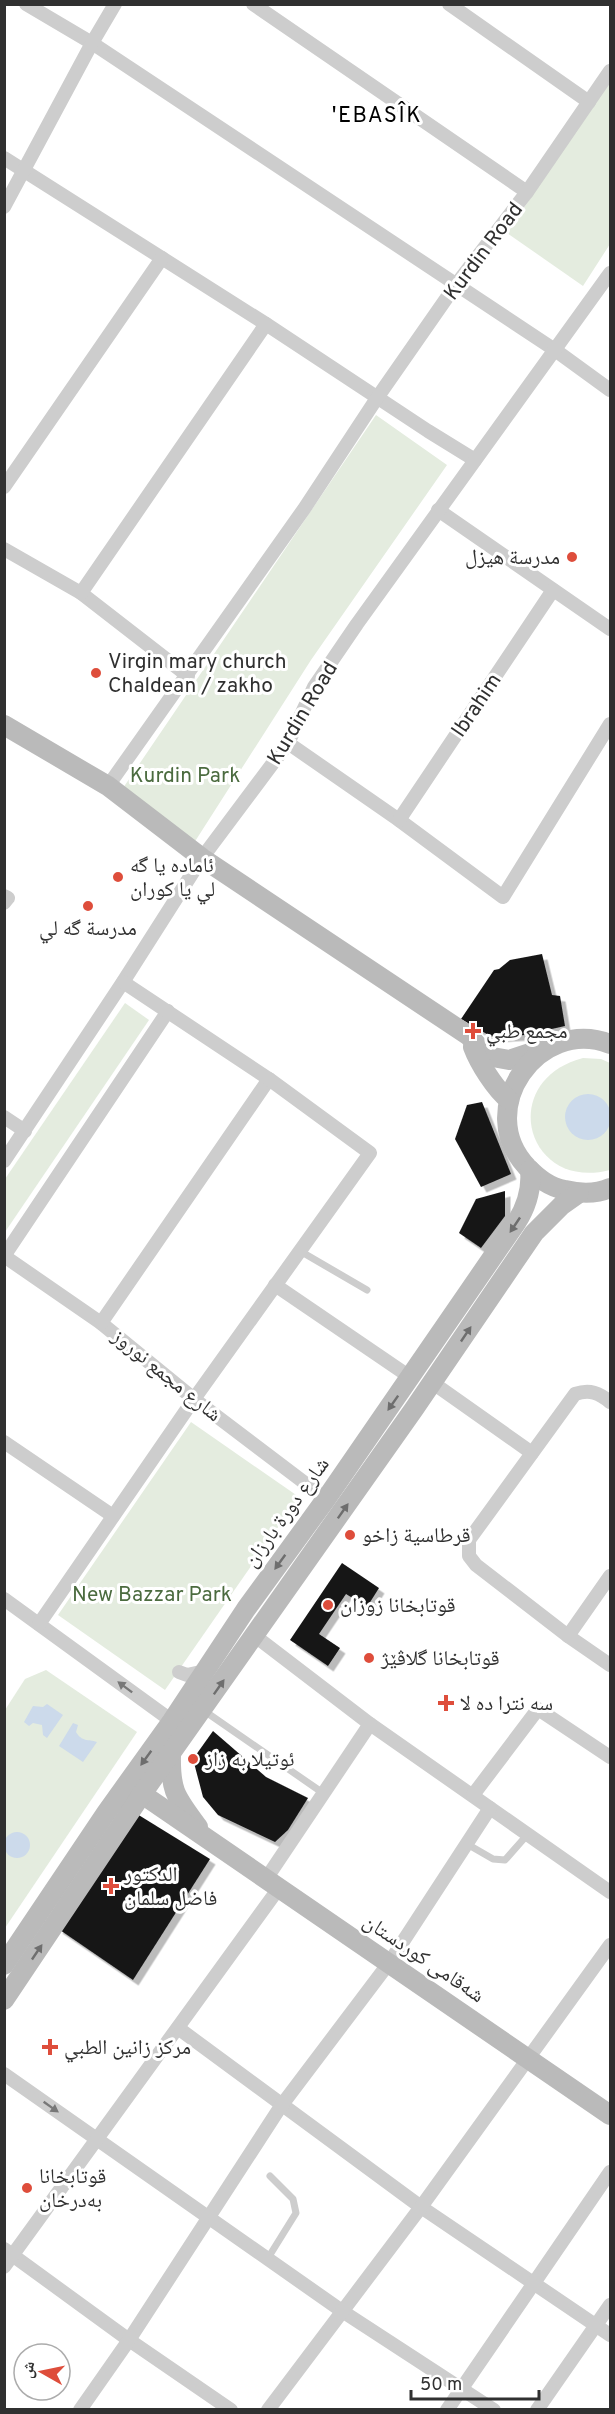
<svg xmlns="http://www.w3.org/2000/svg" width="615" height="2414" viewBox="0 0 615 2414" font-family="Overpass,'Noto Naskh Arabic',sans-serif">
<defs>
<filter id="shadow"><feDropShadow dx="5.5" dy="5.5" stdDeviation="0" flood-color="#0004"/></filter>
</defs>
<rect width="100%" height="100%" fill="#fff"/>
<g fill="#e4ecdf">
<polygon points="610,80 610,244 583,286 507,233"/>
<polygon points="376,415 447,465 311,660 194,843 121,791"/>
<polygon points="125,1003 149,1020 5,1232 5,1179"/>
<path d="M583 1058 601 1059 610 1063V1170C526 1192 496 1081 583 1058Z"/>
<polygon points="191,1422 299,1497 165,1690 58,1615"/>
<polygon points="46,1670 137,1732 5,1928 5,1710 25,1679"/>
</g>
<g fill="#ccdaeb">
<circle cx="588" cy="1117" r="23"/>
<polygon points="47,1704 63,1715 47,1738 43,1735 42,1725 33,1723 29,1726 24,1722 33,1706 43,1707"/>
<path d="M73 1723 78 1725 76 1732C82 1742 88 1739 97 1742L83 1762 59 1746Z"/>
<circle cx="17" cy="1845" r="13"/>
</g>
<g fill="#171717" filter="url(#shadow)">
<polygon points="542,954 552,995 560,996 565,1026 525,1035 492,1037 461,1019 494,970 499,969 510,960"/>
<polygon points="482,1102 511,1174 481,1187 455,1139 467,1105"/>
<polygon points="505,1191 505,1216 481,1248 459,1233 476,1199"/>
<polygon points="342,1563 379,1588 367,1607 346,1594 319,1634 340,1648 328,1666 290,1640"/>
<polygon points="213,1731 266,1777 308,1798 288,1830 275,1842 218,1815 203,1797 193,1759"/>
<polygon points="137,1814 210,1859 133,1980 57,1928"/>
</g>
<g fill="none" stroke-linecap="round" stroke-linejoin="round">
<g stroke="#cdcdcd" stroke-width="7">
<polyline points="300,1251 367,1290"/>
<polyline points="203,1710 323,1793"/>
<polyline points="467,1844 493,1859 505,1860 528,1834"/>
<polyline points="268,2258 296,2213 293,2199 270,2176"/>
</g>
<g stroke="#cdcdcd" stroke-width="14">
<polyline points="26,4 92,43 555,350 610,390"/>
<polyline points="253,4 527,192"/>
<polyline points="449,4 589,102"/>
<polyline points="4,158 266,324 428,431 475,460"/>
<polyline points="4,207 92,43 115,4"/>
<polyline points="4,487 162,258"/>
<polyline points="438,510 610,629"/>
<polyline points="4,549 81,593 188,676"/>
<polyline points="81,593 266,324"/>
<polyline points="288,743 399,820 503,897 610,724"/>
<polyline points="108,786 304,509 377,398 455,286 527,192 610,71"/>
<polyline points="399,820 553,590"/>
<polyline points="4,896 8,898 4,903"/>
<polyline points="4,1117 25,1131"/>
<polyline points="4,1161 123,982 202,858 288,743 314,687 357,624 610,273"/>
<polyline points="4,1256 101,1323 194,1399 326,1499"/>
<polyline points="4,1256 168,1011"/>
<polyline points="275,1285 410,1377"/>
<polyline points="101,1323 269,1079"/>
<polyline points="433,1383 532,1453"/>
<path d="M610 1402C599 1393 590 1389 575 1394L469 1540V1556L476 1565 568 1636 610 1665"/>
<polyline points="4,1442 113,1516"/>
<polyline points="4,1599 172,1721"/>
<polyline points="39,1624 194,1399 370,1153 269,1079 123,982"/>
<polyline points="255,1636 370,1724 610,1892"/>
<polyline points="568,1636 610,1576"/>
<polyline points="179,1672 187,1675 205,1671"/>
<polyline points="473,1795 538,1709 610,1757"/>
<polyline points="266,1879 370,1724"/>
<polyline points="178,2028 421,2207 610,2335"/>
<polyline points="4,2074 342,2311 494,2410"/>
<polyline points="4,2249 129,2340 231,2410"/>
<polyline points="4,2267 279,1888"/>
<polyline points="80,2410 129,2340 281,2106 389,1963 490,1808"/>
<polyline points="268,2410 421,2207 610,1945"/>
<polyline points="447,2410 610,2172"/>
<polyline points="537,2410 610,2305"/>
</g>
<g stroke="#bababa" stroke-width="20">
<polyline points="4,725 108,786 202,858 469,1036 487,1056 509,1060 554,1045"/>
<path d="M610 1044C538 1016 473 1110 527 1167 538 1178 549 1187 565 1190 581 1194 596 1194 610 1188"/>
<path d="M473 1047C479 1063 495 1089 509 1100"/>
<path d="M171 1753C170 1792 176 1797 198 1827"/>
<polyline points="142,1794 610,2115"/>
<path d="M4 1965 106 1813 172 1721 246 1609 326 1499 516 1223C527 1206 532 1190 530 1170"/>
<polyline points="4,2000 142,1794 414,1409 534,1233 562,1205 579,1193"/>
</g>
</g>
<defs><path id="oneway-solid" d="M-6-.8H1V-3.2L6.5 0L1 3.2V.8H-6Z" transform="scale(1.5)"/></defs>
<g fill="#6e6e6e">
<use href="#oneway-solid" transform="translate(515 1225) rotate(124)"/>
<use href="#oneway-solid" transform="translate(466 1334) rotate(-56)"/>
<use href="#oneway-solid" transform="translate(393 1403) rotate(125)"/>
<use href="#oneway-solid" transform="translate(343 1511) rotate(-55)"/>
<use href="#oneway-solid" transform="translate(280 1562) rotate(126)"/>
<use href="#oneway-solid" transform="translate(219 1687) rotate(-55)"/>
<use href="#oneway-solid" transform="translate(146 1758) rotate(126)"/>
<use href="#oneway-solid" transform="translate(37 1952) rotate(-56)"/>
</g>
<g fill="#777">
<use href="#oneway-solid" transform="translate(125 1687) rotate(-143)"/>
<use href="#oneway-solid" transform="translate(51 2107) rotate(35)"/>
</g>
<g fill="#de4d3b" stroke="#fff" stroke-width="2">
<circle cx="572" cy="557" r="6"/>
<circle cx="96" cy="673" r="6"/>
<circle cx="118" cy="877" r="6"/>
<circle cx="88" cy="906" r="6"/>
<path d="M470 1022h6v6h6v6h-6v6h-6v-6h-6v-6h6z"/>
<circle cx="350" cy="1535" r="6"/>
<circle cx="328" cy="1605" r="6"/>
<circle cx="369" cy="1658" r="6"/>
<path d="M443 1694h6v6h6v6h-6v6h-6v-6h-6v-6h6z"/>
<circle cx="193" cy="1759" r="6"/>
<path d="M108 1877h6v6h6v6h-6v6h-6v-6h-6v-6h6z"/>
<path d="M47 2038h6v6h6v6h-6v6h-6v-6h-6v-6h6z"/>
<circle cx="27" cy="2188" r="6"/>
</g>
<g text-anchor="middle" stroke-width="6" stroke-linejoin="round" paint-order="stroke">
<g font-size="21" fill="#303030" stroke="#fff">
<text transform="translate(483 251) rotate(-53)" y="7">Kurdin Road</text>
<text transform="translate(476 705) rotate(-56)" y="7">Ibrahim</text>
<text transform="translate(302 713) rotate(-59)" y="7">Kurdin Road</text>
<text transform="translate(167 1375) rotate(39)" y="7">شارع مجمع نوروز</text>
<text transform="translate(286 1512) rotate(-54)" y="7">شارع دورة بارزان</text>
<text transform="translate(424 1958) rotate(34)" y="7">شەقامی کوردستان</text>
</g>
<g font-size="21" fill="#303030" stroke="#fff" text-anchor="start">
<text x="560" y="564" text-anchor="end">مدرسة هيزل</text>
<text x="108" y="668">Virgin mary church<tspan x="108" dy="24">Chaldean / zakho</tspan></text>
<text x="130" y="872">ئاماده يا گه<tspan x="130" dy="24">لي يا كوران</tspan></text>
<text x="88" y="935" text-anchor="middle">مدرسة گه لي</text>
<text x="486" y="1038">مجمع طبي</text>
<text x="362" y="1542">قرطاسية زاخو</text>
<text x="340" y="1612">قوتابخانا زوزان</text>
<text x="381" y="1665">قوتابخانا گلاڤێژ</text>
<text x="460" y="1710">سه نترا ده لا</text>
<text x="205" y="1766">ئوتيلا به زاز</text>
<text x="124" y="1881">الدكتور<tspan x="124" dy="24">فاضل سلمان</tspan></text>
<text x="64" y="2054">مركز زانين الطبي</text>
<text x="39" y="2183">قوتابخانا<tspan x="39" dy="24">به‌درخان</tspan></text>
</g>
<g font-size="21" fill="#4b6b3f" stroke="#fff">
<text x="185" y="782">Kurdin Park</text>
<text x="152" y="1601">New Bazzar Park</text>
</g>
<g font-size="22" letter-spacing="1.5" fill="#000" stroke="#fff">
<text x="377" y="122">'EBASÎK</text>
</g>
</g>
<rect width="615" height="2414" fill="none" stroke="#303030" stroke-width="12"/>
<g transform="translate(42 2372) rotate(279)"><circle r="28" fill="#ffffff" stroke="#acacac" stroke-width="1.5"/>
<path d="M0-4.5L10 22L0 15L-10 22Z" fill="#de4d3b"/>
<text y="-9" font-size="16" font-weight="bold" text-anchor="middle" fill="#303030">ش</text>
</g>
<path d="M411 2390v9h128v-9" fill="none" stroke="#303030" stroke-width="3"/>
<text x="420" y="2390" font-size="18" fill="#303030" stroke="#ffffff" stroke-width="4.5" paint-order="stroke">50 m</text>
</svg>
